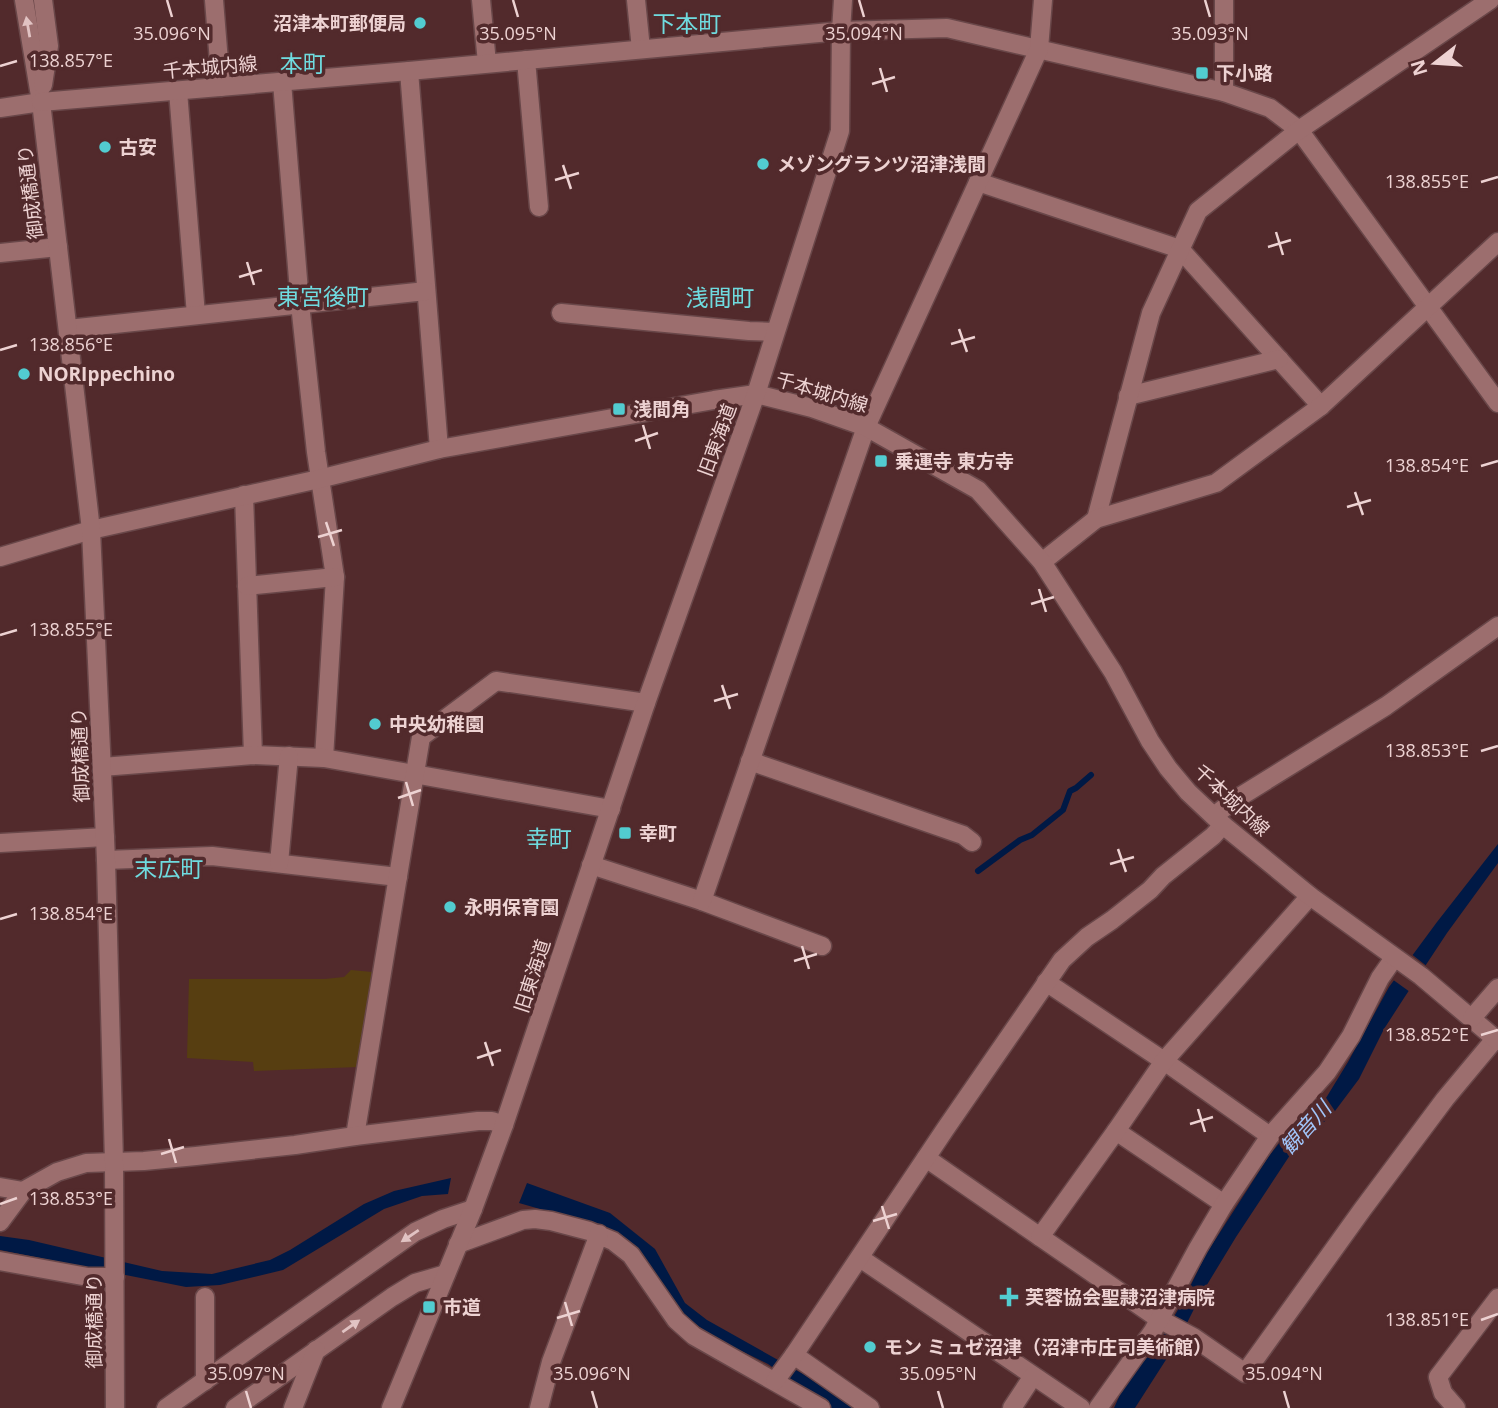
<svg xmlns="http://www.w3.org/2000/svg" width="1498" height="1408" viewBox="0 0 1498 1408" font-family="'Open Sans','Noto Sans JP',sans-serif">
<rect width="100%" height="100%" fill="#522a2c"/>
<polygon fill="#573e11" points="351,970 372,972 358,1067 254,1071 253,1062 187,1058 189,979 325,979 344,977"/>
<g fill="#001945">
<polygon points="1498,844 1498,863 1447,933 1404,998 1384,1029 1359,1079 1332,1115 1296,1146 1236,1237 1202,1293 1178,1341 1135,1408 1114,1408 1127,1379 1156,1348 1183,1301 1206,1254 1269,1156 1284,1137 1326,1098 1348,1062 1389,987 1437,922"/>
<polygon points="451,1178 448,1194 422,1196 384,1209 283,1270 220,1285 186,1287 0,1250 0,1236 29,1240 162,1271 212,1274 270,1260 290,1250 364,1204 394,1191"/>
<polygon points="527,1183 610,1213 655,1249 685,1303 707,1320 803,1374 854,1408 830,1408 768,1364 715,1338 687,1318 654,1273 613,1230 519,1203"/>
</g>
<polygon fill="#522a2c" points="1410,953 1428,967 1410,992 1392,979"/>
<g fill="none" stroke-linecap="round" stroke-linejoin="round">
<polyline stroke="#001945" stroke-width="6" points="978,871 1020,840 1032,835 1063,810 1070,791 1076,788 1091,775"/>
<defs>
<g id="street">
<polyline points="214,0 221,87"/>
<polyline points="481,0 487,63"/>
<polyline points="636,0 641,49"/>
<polyline points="1224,0 1224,92"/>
<polyline points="841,31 947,28 1224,92 1270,108 1299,130 1498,403"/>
<polyline points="526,60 539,207"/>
<polyline points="409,71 439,449"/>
<polyline points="282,82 300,304 316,452 335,577 324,758"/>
<polyline points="178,91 196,315"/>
<polyline points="0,108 41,102"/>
<polyline points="978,182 1180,249 1321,406"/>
<polyline points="0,253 58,247"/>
<polyline points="561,313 749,331 775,332"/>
<polyline points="68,329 426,291"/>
<polyline points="1128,396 1279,359"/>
<polyline points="244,495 253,755"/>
<polyline points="1096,519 1151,313 1198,211 1299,130 1490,0"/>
<polyline points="0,557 91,530 319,479 439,449 714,400 756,394"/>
<polyline points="1042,562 1096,519 1216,483 1321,406 1498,242"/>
<polyline points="247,586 335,577"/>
<polyline points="750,761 963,835 972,842"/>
<polyline points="102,767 253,755 324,758 611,809"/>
<polyline points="1214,816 1233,801 1386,706 1498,626"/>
<polyline points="0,843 105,837"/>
<polyline points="106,860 212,856 398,877"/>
<polyline points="279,863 289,756"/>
<polyline points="591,865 702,901 822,946"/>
<polyline points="702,901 866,427 1039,49 1043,0"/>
<polyline points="1046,982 1164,1061 1270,1136"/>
<polyline points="1116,1131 1224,1204"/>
<polyline points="355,1136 421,737 496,681 646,703"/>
<polyline points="926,1158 1159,1319 1193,1337 1245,1373 1362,1210 1445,1099 1495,1039"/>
<polyline points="0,1187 23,1191"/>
<polyline points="0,1222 23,1191 57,1172 86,1163 144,1161 196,1156 295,1145 355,1136 478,1121 492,1121 504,1125"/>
<polyline points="1040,1237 1116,1131 1164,1061 1310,896"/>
<polyline points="458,1244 523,1220 535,1219 551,1221 589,1231 613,1241 631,1255 676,1320 694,1336 821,1408"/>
<polyline points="860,1258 1081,1408"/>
<polyline points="0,1261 88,1277 115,1277"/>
<polyline points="794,1355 870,1408"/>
<polyline points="205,1381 205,1297"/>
<polyline points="775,1381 794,1355 946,1128 1062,960 1087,937 1112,920 1150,890 1163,876 1213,836 1223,825"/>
<polyline points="166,1408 415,1232 443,1219 473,1209"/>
<polyline points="235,1408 392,1297 415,1283 446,1274"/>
<polyline points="293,1408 316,1350"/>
<polyline points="539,1408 551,1362 599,1234"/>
<polyline points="1012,1408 1033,1376"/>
<polyline points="1098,1408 1153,1331 1198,1248 1224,1204 1270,1136 1327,1072 1351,1036 1380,978 1394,958"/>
<polyline points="1456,1408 1443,1393 1438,1377 1498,1298"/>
</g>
<g id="secondary">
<polyline points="24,0 41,102 91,530 106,860 114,1162 115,1408"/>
<polyline points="43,0 49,46 43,85"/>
<polyline points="41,102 409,71 841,31"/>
<polyline points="756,394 812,408 866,427 978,490 1042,562 1113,672 1150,741 1168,768 1188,792 1223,825 1310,896 1421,976 1498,1041"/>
<polyline points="1472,1018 1498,988"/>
<polyline points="391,1408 473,1209 504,1125 646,703 756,394 840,131 841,31 843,0"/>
</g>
</defs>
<use href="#street" stroke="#694749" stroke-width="21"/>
<use href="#secondary" stroke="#694749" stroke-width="21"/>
<use href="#street" stroke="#9c6e6e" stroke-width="18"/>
<use href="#secondary" stroke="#9c6e6e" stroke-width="18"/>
</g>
<defs><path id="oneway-solid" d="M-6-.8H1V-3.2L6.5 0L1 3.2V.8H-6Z" transform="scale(1.75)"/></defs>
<g fill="#e1c3c3">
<use href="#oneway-solid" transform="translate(28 27) rotate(-100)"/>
<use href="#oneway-solid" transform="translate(410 1236) rotate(146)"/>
<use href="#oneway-solid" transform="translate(351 1326) rotate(-35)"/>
</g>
<path fill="none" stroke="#edd2d2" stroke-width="2.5" d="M167 0 172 17M513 0 518 17M859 0 864 17M1205 0 1210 17M0 66 17 61M880 68 887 92M872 84 895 77M563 165 571 189M555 180 579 173M1481 182 1498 177M1276 232 1283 255M1268 247 1291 240M247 262 254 285M239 277 262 270M959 329 967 352M951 344 975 337M0 350 17 345M643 425 650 449M635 441 658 433M1481 466 1498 461M1355 492 1363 515M1347 507 1371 500M326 522 334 546M318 537 342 530M1039 589 1046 612M1031 604 1054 597M0 635 17 630M722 685 730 709M714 701 738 694M1481 751 1498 746M406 782 413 806M398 798 421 790M1118 849 1126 872M1110 864 1134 857M0 919 17 914M802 946 809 969M794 961 817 954M1481 1035 1498 1030M485 1042 493 1066M477 1058 501 1050M1198 1109 1205 1132M1190 1124 1213 1117M169 1139 176 1163M161 1154 184 1147M0 1204 17 1198M882 1206 889 1229M873 1221 897 1214M565 1302 572 1326M557 1318 580 1311M1481 1320 1498 1314M246 1391 251 1408M592 1391 597 1408M938 1391 943 1408M1284 1391 1289 1408"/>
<g fill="#52ccd0" stroke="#522a2c" stroke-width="2.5">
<circle cx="420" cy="23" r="7"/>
<rect x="1195" y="66" width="14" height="14" rx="3.5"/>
<circle cx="105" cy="147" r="7"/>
<circle cx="763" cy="164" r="7"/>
<circle cx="24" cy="374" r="7"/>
<rect x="612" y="402" width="14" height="14" rx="3.5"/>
<rect x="874" y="454" width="14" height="14" rx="3.5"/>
<circle cx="375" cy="724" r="7"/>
<rect x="618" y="826" width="14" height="14" rx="3.5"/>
<circle cx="450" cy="907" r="7"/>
<path d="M1005.5 1286.5h7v7h7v7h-7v7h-7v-7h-7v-7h7z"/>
<rect x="422" y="1300" width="14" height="14" rx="3.5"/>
<circle cx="870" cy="1347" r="7"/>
</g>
<g text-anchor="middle" stroke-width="7" stroke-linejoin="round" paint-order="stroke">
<g font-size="19" font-weight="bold" fill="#edd2d2" stroke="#522a2c" text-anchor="start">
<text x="406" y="30" text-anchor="end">沼津本町郵便局</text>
<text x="1216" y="80">下小路</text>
<text x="119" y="154">古安</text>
<text x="777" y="171">メゾングランツ沼津浅間</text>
<text x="38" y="381">NORIppechino</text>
<text x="633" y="416">浅間角</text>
<text x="895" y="468">乗運寺 東方寺</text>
<text x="389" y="731">中央幼稚園</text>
<text x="639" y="840">幸町</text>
<text x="464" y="914">永明保育園</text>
<text x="1025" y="1304">芙蓉協会聖隷沼津病院</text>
<text x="443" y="1314">市道</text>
<text x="884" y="1354">モン ミュゼ沼津（沼津市庄司美術館）</text>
</g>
<g font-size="19" fill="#edd2d2" stroke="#522a2c">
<text transform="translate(210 67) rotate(-5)" y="7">千本城内線</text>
<text transform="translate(30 192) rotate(-97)" y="7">御成橋通り</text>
<text transform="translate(822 392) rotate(17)" y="7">千本城内線</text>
<text transform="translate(717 440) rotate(-70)" y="7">旧東海道</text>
<text transform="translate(80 755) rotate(-92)" y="7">御成橋通り</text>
<text transform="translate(1232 800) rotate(43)" y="7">千本城内線</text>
<text transform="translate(532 976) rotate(-72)" y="7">旧東海道</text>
<text transform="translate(94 1321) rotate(-90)" y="7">御成橋通り</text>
</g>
<g font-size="21" font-style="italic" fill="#a1c5fa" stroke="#522a2c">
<text transform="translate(1306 1128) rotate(-48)" y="7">観音川</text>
</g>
<g font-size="23" fill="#6fdbdf" stroke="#522a2c">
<text x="687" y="32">下本町</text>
<text x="303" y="72">本町</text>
<text x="323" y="305">東宮後町</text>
<text x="720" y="306">浅間町</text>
<text x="549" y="847">幸町</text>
<text x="169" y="877">末広町</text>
</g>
</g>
<g font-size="18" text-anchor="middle" fill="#edd2d2" stroke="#522a2c" stroke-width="7" stroke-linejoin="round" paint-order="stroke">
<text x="518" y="40">35.095°N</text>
<text x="864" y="40">35.094°N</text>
<text x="172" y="40">35.096°N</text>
<text x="1210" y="40">35.093°N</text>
<text x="71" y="67">138.857°E</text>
<text x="1427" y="188">138.855°E</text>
<text x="71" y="351">138.856°E</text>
<text x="1427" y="472">138.854°E</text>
<text x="71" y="636">138.855°E</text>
<text x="1427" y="757">138.853°E</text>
<text x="71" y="920">138.854°E</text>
<text x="1427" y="1041">138.852°E</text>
<text x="71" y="1205">138.853°E</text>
<text x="1427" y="1326">138.851°E</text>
<text x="246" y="1380">35.097°N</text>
<text x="592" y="1380">35.096°N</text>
<text x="938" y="1380">35.095°N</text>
<text x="1284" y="1380">35.094°N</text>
</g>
<g transform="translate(1435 63) rotate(253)" stroke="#522a2c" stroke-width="5" paint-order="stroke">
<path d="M0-5L12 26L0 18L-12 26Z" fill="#edd2d2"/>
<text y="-10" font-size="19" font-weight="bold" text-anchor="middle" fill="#edd2d2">N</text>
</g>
</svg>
